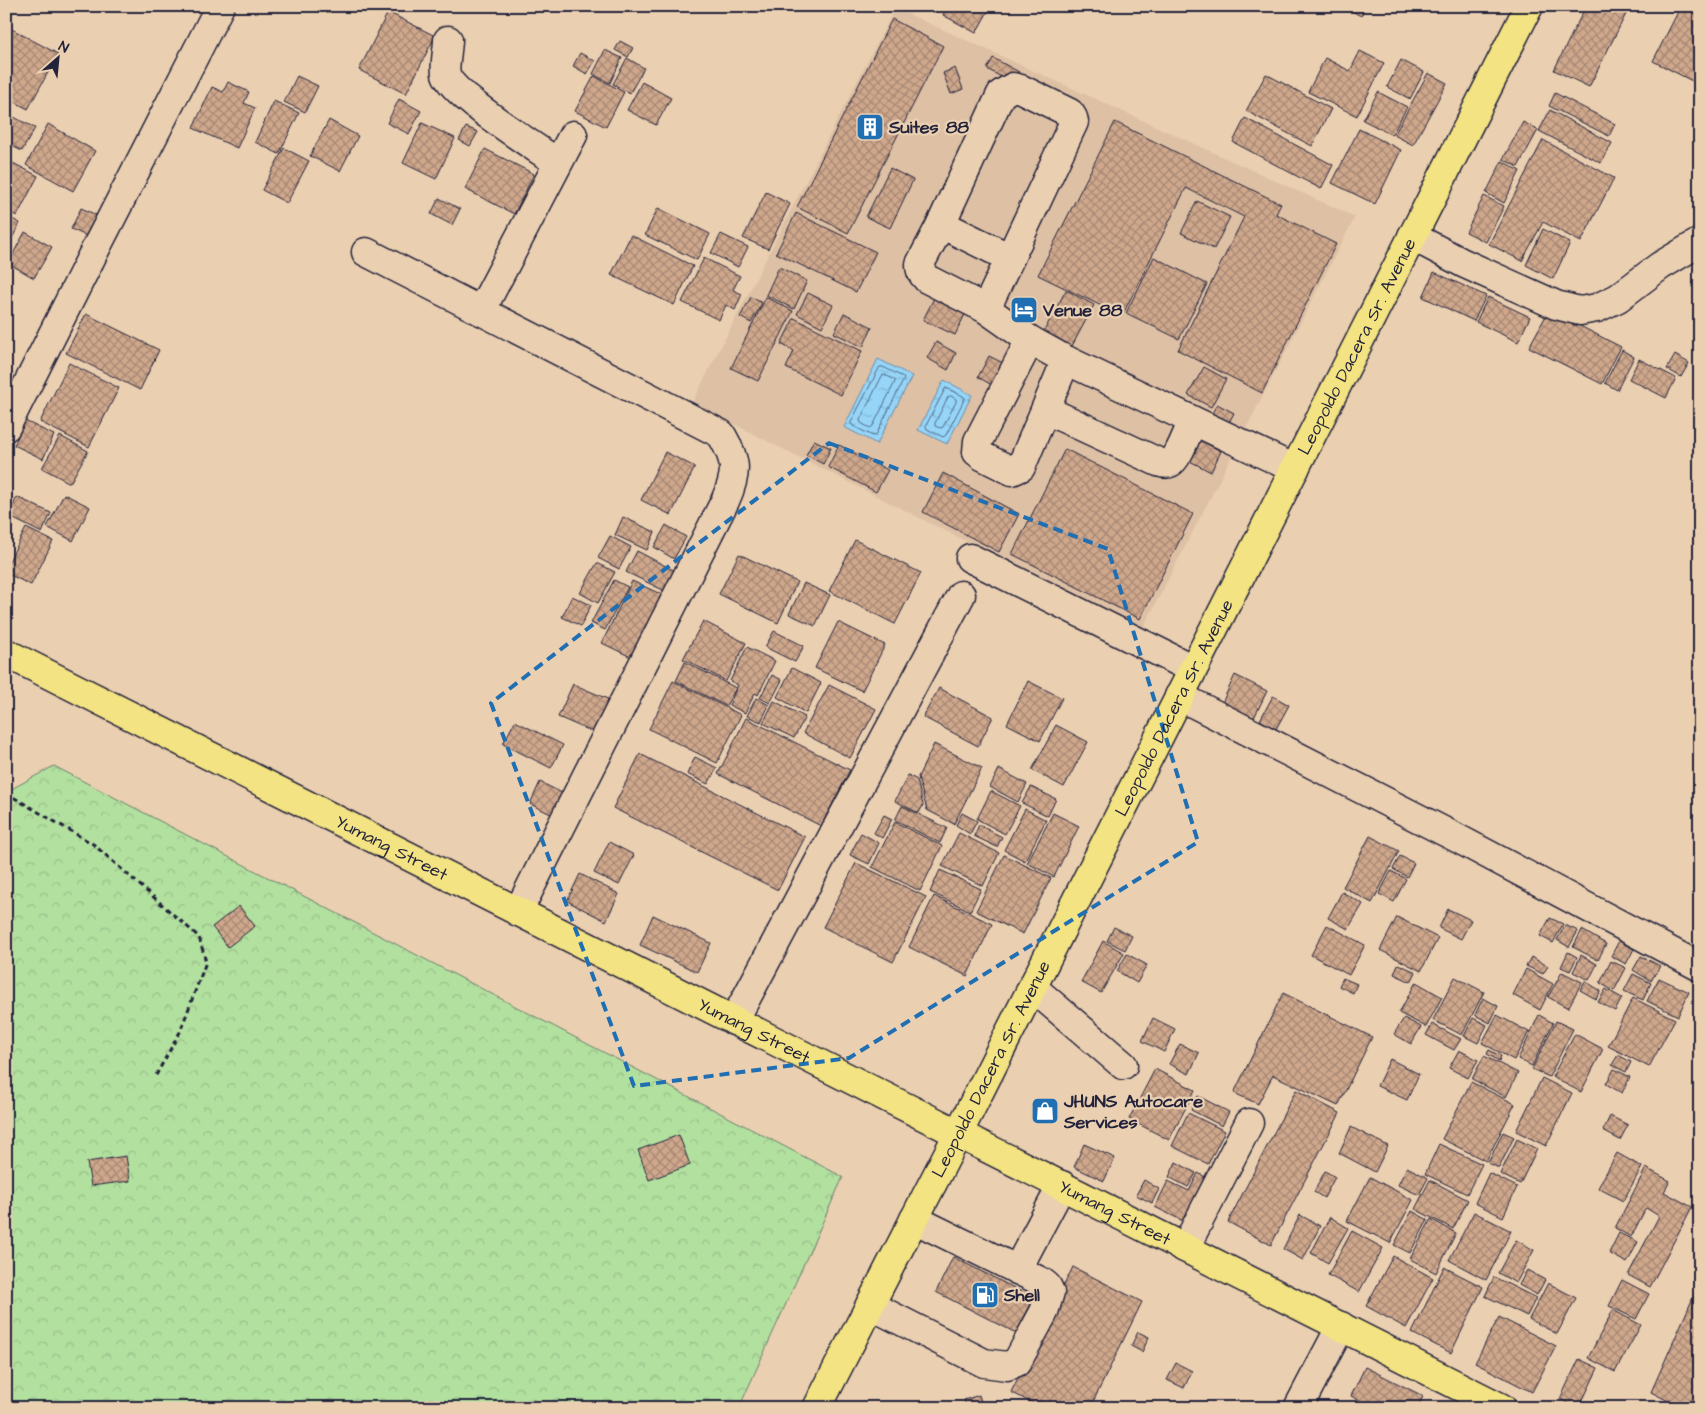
<svg xmlns="http://www.w3.org/2000/svg" width="1706" height="1414" viewBox="0 0 1706 1414" font-family="'Architects Daughter',sans-serif">
<defs>
<pattern id="forest-crowns" width="20" height="18" patternUnits="userSpaceOnUse" patternTransform="scale(1.25)"><rect width="20" height="18" fill="#b2e09f"/><path d="M2 6a3 3 0 1 1 6 0M12 15a3 3 0 1 1 6 0" fill="none" stroke="#99c08a"/></pattern>
<pattern id="water-ripples" width="26" height="14" patternUnits="userSpaceOnUse" patternTransform="scale(1.25)"><rect width="26" height="14" fill="#96d5f8"/><path d="M2 4q2-2 4 0t4 0M15 11q2-2 4 0t4 0" fill="none" stroke="#81b7d6"/></pattern>
<pattern id="building-cross-hatch" width="8" height="8" patternUnits="userSpaceOnUse" patternTransform="scale(1.25)"><rect width="8" height="8" fill="#cfa88c"/><path d="M0 0l8 8M0 8l8-8" fill="none" stroke="#a88874"/></pattern>
</defs>
<rect width="100%" height="100%" fill="#eacfb1"/>
<filter id="ink" filterUnits="userSpaceOnUse"><feTurbulence type="fractalNoise" baseFrequency=".02" numOctaves="2"/><feDisplacementMap in="SourceGraphic" scale="10" xChannelSelector="R" yChannelSelector="G"/><feConvolveMatrix kernelMatrix="1 2 1 2 8 2 1 2 1" color-interpolation-filters="sRGB"/></filter>
<g filter="url(#ink)">
<polygon fill="#dec0a4" points="895,8 1355,217 1142,630 692,403"/>
<polygon fill="url(#forest-crowns)" stroke="#6a816d" points="54,766 843,1177 739,1408 6,1408 6,792"/>
<g fill="url(#water-ripples)" stroke="#688dac">
<polygon points="878,359 912,376 877,444 844,427"/>
<polygon points="944,380 972,395 947,444 918,430"/>
</g>
<g fill="none" stroke-linecap="round" stroke-linejoin="round">
<g stroke="#506a87" stroke-width="1">
<polygon points="880,367 883,367 903,377 904,379 876,435 873,436 853,426 851,423"/>
<polygon points="885,375 895,380 895,382 873,426 870,428 861,423 860,420 882,376"/>
<polygon points="946,388 963,396 965,398 946,435 943,437 927,429 926,426"/>
<polygon points="951,396 956,399 956,402 943,427 940,428 935,426 935,423 948,397"/>
</g>
</g>
<g fill="url(#building-cross-hatch)" stroke="#22223b">
<polygon points="947,6 991,6 976,33 943,15"/>
<polygon points="1349,6 1365,6 1361,16 1348,9"/>
<polygon points="1586,6 1625,6 1629,8 1589,87 1554,70"/>
<polygon points="1681,6 1700,6 1700,85 1653,61"/>
<polygon points="388,12 435,36 406,94 359,70"/>
<polygon points="892,19 943,46 848,233 797,207"/>
<polygon points="6,26 58,54 28,109 6,97"/>
<polygon points="620,41 633,48 628,57 615,50"/>
<polygon points="605,50 622,58 610,83 593,74"/>
<polygon points="1360,51 1384,63 1357,116 1308,92 1325,58 1350,71"/>
<polygon points="580,53 595,61 587,74 573,66"/>
<polygon points="627,58 644,68 630,93 613,84"/>
<polygon points="993,58 1019,72 1012,83 987,69"/>
<polygon points="1401,60 1424,72 1410,99 1387,87"/>
<polygon points="955,68 963,89 951,94 943,73"/>
<polygon points="1428,73 1447,83 1413,145 1394,135"/>
<polygon points="1266,74 1331,109 1312,146 1246,111"/>
<polygon points="297,76 318,86 305,112 284,102"/>
<polygon points="594,76 624,92 606,127 575,111"/>
<polygon points="228,82 249,92 244,103 255,108 237,148 193,128 212,87 223,92"/>
<polygon points="642,82 671,98 656,125 627,110"/>
<polygon points="1378,92 1407,107 1392,135 1363,120"/>
<polygon points="1555,93 1615,124 1609,136 1549,106"/>
<polygon points="399,99 421,111 409,134 387,123"/>
<polygon points="274,101 299,113 279,154 255,142"/>
<polygon points="1550,110 1612,143 1601,163 1539,131"/>
<polygon points="6,113 35,128 22,151 6,143"/>
<polygon points="1245,118 1333,165 1321,189 1233,142"/>
<polygon points="329,120 358,136 340,171 310,156"/>
<polygon points="1115,122 1281,204 1276,214 1336,244 1262,393 1178,350 1244,217 1186,188 1122,316 1038,275"/>
<polygon points="1523,122 1538,130 1518,167 1503,159"/>
<polygon points="422,123 455,138 436,179 403,163"/>
<polygon points="48,124 95,151 73,191 26,165"/>
<polygon points="466,127 478,132 470,146 459,140"/>
<polygon points="1359,129 1401,150 1375,204 1332,183"/>
<polygon points="1543,140 1614,178 1581,242 1543,222 1522,261 1489,244"/>
<polygon points="284,148 309,161 287,203 262,190"/>
<polygon points="485,149 534,174 514,214 465,189"/>
<polygon points="1502,161 1520,171 1504,203 1486,193"/>
<polygon points="13,163 38,176 17,216 6,211 6,177"/>
<polygon points="890,168 913,180 890,228 866,217"/>
<polygon points="766,192 790,204 768,249 743,238"/>
<polygon points="1484,196 1504,206 1486,242 1466,232"/>
<polygon points="439,198 460,209 452,225 431,214"/>
<polygon points="1197,201 1230,217 1214,249 1181,233"/>
<polygon points="81,208 105,219 95,240 71,229"/>
<polygon points="658,208 710,234 697,260 645,235"/>
<polygon points="796,213 876,252 856,292 776,253"/>
<polygon points="6,216 20,223 6,250"/>
<polygon points="1543,229 1570,243 1553,279 1526,265"/>
<polygon points="25,232 52,247 34,278 8,263"/>
<polygon points="721,234 748,247 738,267 711,253"/>
<polygon points="631,235 693,266 674,305 611,275"/>
<polygon points="1154,257 1207,284 1179,339 1126,313"/>
<polygon points="704,258 740,276 733,290 742,294 735,310 726,305 719,320 682,302"/>
<polygon points="779,267 807,281 794,309 766,295"/>
<polygon points="1434,272 1486,296 1474,321 1423,297"/>
<polygon points="1066,290 1094,305 1072,346 1044,331"/>
<polygon points="808,293 833,305 822,327 797,314"/>
<polygon points="936,294 968,308 955,335 923,320"/>
<polygon points="751,297 762,303 751,323 740,317"/>
<polygon points="766,297 793,311 758,381 731,368"/>
<polygon points="1488,297 1530,317 1518,342 1476,322"/>
<polygon points="1549,310 1621,347 1602,384 1529,347"/>
<polygon points="844,313 872,327 863,347 834,333"/>
<polygon points="86,314 159,350 140,390 66,353"/>
<polygon points="794,318 862,351 841,395 786,368 794,351 781,344"/>
<polygon points="936,342 956,353 948,370 927,358"/>
<polygon points="1622,350 1634,357 1617,390 1605,383"/>
<polygon points="1675,355 1689,363 1681,377 1667,369"/>
<polygon points="989,356 1009,366 997,388 978,377"/>
<polygon points="1639,359 1676,378 1666,398 1629,379"/>
<polygon points="69,363 119,388 89,447 40,422"/>
<polygon points="1204,367 1226,379 1211,407 1188,395"/>
<polygon points="1217,404 1234,413 1226,428 1209,419"/>
<polygon points="25,421 54,435 43,459 14,445"/>
<polygon points="60,436 88,451 70,483 42,468"/>
<polygon points="1195,438 1221,451 1211,472 1184,458"/>
<polygon points="814,440 831,448 823,464 806,455"/>
<polygon points="839,445 888,470 876,492 828,467"/>
<polygon points="1065,449 1193,514 1140,619 1012,554"/>
<polygon points="665,452 695,467 671,515 641,500"/>
<polygon points="943,473 1019,514 999,552 923,512"/>
<polygon points="6,492 12,495 6,508"/>
<polygon points="64,494 90,507 73,541 47,527"/>
<polygon points="17,497 51,513 42,533 8,516"/>
<polygon points="623,517 655,532 647,550 615,535"/>
<polygon points="666,525 686,537 674,559 654,547"/>
<polygon points="26,528 53,541 31,585 6,573 6,567"/>
<polygon points="610,536 631,547 619,569 598,558"/>
<polygon points="855,540 921,573 895,624 829,591"/>
<polygon points="637,551 677,572 667,592 626,572"/>
<polygon points="739,554 797,582 778,623 719,594"/>
<polygon points="597,563 615,572 598,603 580,593"/>
<polygon points="614,580 628,587 605,630 591,623"/>
<polygon points="632,581 665,596 635,659 602,643"/>
<polygon points="804,583 830,595 815,626 789,614"/>
<polygon points="572,596 591,605 581,626 562,617"/>
<polygon points="703,621 746,643 726,681 683,659"/>
<polygon points="838,622 885,645 862,691 815,668"/>
<polygon points="774,631 804,646 795,662 765,647"/>
<polygon points="747,647 775,661 758,695 755,693 745,713 729,705 738,685 730,681"/>
<polygon points="685,662 736,688 726,706 676,681"/>
<polygon points="792,668 821,683 806,713 777,697"/>
<polygon points="772,675 782,680 770,703 760,698"/>
<polygon points="1235,675 1267,691 1252,722 1220,707"/>
<polygon points="673,681 741,715 717,763 649,729"/>
<polygon points="1028,681 1062,698 1040,741 1007,724"/>
<polygon points="573,684 610,700 595,733 558,717"/>
<polygon points="829,685 876,709 850,758 803,733"/>
<polygon points="939,688 993,717 978,746 923,717"/>
<polygon points="1273,696 1289,705 1276,729 1260,720"/>
<polygon points="756,698 769,705 761,722 747,716"/>
<polygon points="774,701 805,717 794,738 763,723"/>
<polygon points="746,718 850,770 821,826 718,774"/>
<polygon points="515,721 563,745 551,768 503,744"/>
<polygon points="1056,725 1088,742 1064,787 1032,770"/>
<polygon points="934,744 982,768 954,824 927,810 918,777"/>
<polygon points="640,754 805,837 778,890 613,808"/>
<polygon points="695,757 717,768 708,784 687,774"/>
<polygon points="999,769 1027,784 1018,802 990,787"/>
<polygon points="908,775 917,780 923,805 919,813 895,801"/>
<polygon points="540,782 566,795 555,816 530,804"/>
<polygon points="1031,787 1056,799 1048,816 1022,803"/>
<polygon points="991,791 1020,806 1005,834 977,819"/>
<polygon points="902,806 947,828 940,843 895,820"/>
<polygon points="1025,809 1046,820 1025,861 1004,850"/>
<polygon points="962,813 977,821 970,834 956,825"/>
<polygon points="1053,813 1079,826 1054,877 1027,863"/>
<polygon points="884,815 892,819 882,838 874,833"/>
<polygon points="895,822 942,846 920,891 872,867"/>
<polygon points="979,825 1002,837 997,847 974,836"/>
<polygon points="861,833 879,843 869,864 850,855"/>
<polygon points="959,833 999,853 983,886 942,866"/>
<polygon points="1370,836 1399,851 1372,903 1343,887"/>
<polygon points="609,842 634,855 619,885 594,873"/>
<polygon points="1004,855 1051,878 1023,934 976,911"/>
<polygon points="1400,856 1414,863 1407,877 1393,869"/>
<polygon points="856,863 926,897 893,962 823,927"/>
<polygon points="940,870 981,889 970,911 930,892"/>
<polygon points="1391,871 1406,879 1394,902 1379,894"/>
<polygon points="580,874 619,894 606,921 567,901"/>
<polygon points="1342,892 1363,904 1348,929 1328,918"/>
<polygon points="934,896 992,924 967,976 909,947"/>
<polygon points="239,906 255,926 228,947 212,927"/>
<polygon points="1448,909 1471,920 1461,939 1439,928"/>
<polygon points="653,915 711,943 697,972 640,945"/>
<polygon points="1397,917 1438,938 1421,971 1380,950"/>
<polygon points="1550,918 1563,924 1553,943 1540,936"/>
<polygon points="1327,925 1365,945 1349,975 1311,955"/>
<polygon points="1565,925 1578,931 1569,947 1557,940"/>
<polygon points="1114,927 1132,936 1125,950 1107,941"/>
<polygon points="1582,930 1606,944 1598,960 1573,947"/>
<polygon points="1103,941 1124,953 1101,993 1081,982"/>
<polygon points="1619,941 1634,949 1626,964 1611,956"/>
<polygon points="1568,952 1577,957 1570,971 1561,967"/>
<polygon points="1127,954 1147,965 1137,983 1117,971"/>
<polygon points="1581,955 1597,964 1589,980 1573,972"/>
<polygon points="1641,956 1660,966 1651,981 1633,970"/>
<polygon points="1531,957 1548,966 1543,974 1526,966"/>
<polygon points="1611,961 1626,968 1614,991 1600,983"/>
<polygon points="1398,964 1416,972 1411,982 1394,974"/>
<polygon points="1526,969 1553,984 1540,1010 1513,995"/>
<polygon points="1562,972 1582,982 1568,1008 1548,997"/>
<polygon points="1633,974 1651,983 1643,1000 1624,991"/>
<polygon points="1455,977 1484,992 1462,1035 1433,1020"/>
<polygon points="1343,978 1357,984 1353,993 1339,986"/>
<polygon points="1659,978 1689,992 1678,1016 1647,1001"/>
<polygon points="1585,981 1601,991 1596,999 1580,990"/>
<polygon points="1416,982 1442,997 1426,1027 1399,1013"/>
<polygon points="1606,989 1622,998 1615,1011 1598,1002"/>
<polygon points="1283,993 1372,1037 1338,1106 1273,1075 1258,1104 1234,1093"/>
<polygon points="1483,998 1498,1006 1490,1023 1475,1015"/>
<polygon points="1633,998 1675,1019 1649,1067 1608,1046"/>
<polygon points="1497,1015 1529,1032 1514,1060 1482,1043"/>
<polygon points="1539,1015 1553,1023 1532,1066 1518,1059"/>
<polygon points="1153,1018 1175,1029 1164,1052 1142,1041"/>
<polygon points="1404,1018 1421,1027 1411,1044 1394,1034"/>
<polygon points="1473,1018 1487,1025 1478,1043 1464,1036"/>
<polygon points="1556,1021 1573,1029 1549,1077 1532,1069"/>
<polygon points="1432,1024 1461,1039 1454,1050 1426,1035"/>
<polygon points="1575,1034 1603,1049 1581,1092 1552,1077"/>
<polygon points="1180,1044 1199,1053 1189,1074 1169,1064"/>
<polygon points="1459,1050 1478,1060 1468,1078 1449,1068"/>
<polygon points="1489,1050 1501,1056 1499,1061 1487,1054"/>
<polygon points="1618,1055 1631,1062 1626,1072 1612,1065"/>
<polygon points="1484,1056 1518,1073 1506,1097 1472,1079"/>
<polygon points="1390,1059 1419,1074 1407,1100 1377,1086"/>
<polygon points="1155,1069 1195,1090 1169,1140 1129,1119"/>
<polygon points="1614,1069 1630,1077 1622,1093 1606,1084"/>
<polygon points="1542,1078 1572,1093 1546,1146 1516,1131"/>
<polygon points="1471,1082 1515,1104 1486,1161 1442,1139"/>
<polygon points="1296,1090 1340,1113 1271,1245 1228,1222"/>
<polygon points="1198,1096 1229,1112 1222,1126 1191,1110"/>
<polygon points="1188,1113 1225,1131 1208,1164 1172,1146"/>
<polygon points="1610,1116 1628,1125 1620,1140 1603,1131"/>
<polygon points="1351,1127 1388,1146 1375,1172 1339,1153"/>
<polygon points="1503,1132 1514,1137 1499,1168 1488,1163"/>
<polygon points="679,1135 690,1165 649,1180 638,1150"/>
<polygon points="1517,1139 1537,1149 1520,1184 1500,1174"/>
<polygon points="1084,1144 1115,1158 1104,1181 1074,1167"/>
<polygon points="1439,1144 1482,1164 1467,1194 1425,1174"/>
<polygon points="1617,1153 1642,1167 1623,1201 1598,1188"/>
<polygon points="126,1156 130,1181 91,1186 87,1162"/>
<polygon points="1176,1162 1196,1173 1188,1187 1169,1177"/>
<polygon points="1407,1167 1428,1178 1419,1195 1398,1185"/>
<polygon points="1646,1168 1670,1181 1664,1192 1692,1207 1650,1287 1628,1275 1659,1216 1646,1208 1631,1237 1615,1228"/>
<polygon points="1325,1171 1335,1177 1324,1198 1314,1192"/>
<polygon points="1198,1173 1207,1178 1185,1222 1155,1207 1168,1181 1189,1191"/>
<polygon points="1489,1173 1517,1187 1503,1217 1475,1203"/>
<polygon points="1370,1177 1413,1200 1390,1243 1347,1221"/>
<polygon points="1144,1180 1159,1189 1152,1203 1136,1195"/>
<polygon points="1430,1180 1468,1200 1453,1229 1415,1209"/>
<polygon points="1412,1211 1428,1220 1410,1253 1394,1245"/>
<polygon points="1474,1212 1511,1231 1486,1280 1449,1260"/>
<polygon points="1300,1215 1320,1226 1303,1260 1283,1249"/>
<polygon points="1330,1217 1348,1228 1328,1263 1311,1253"/>
<polygon points="1431,1219 1456,1233 1436,1273 1410,1259"/>
<polygon points="1352,1231 1383,1248 1359,1292 1328,1275"/>
<polygon points="1619,1233 1638,1242 1627,1263 1609,1253"/>
<polygon points="1516,1240 1534,1250 1516,1283 1498,1273"/>
<polygon points="1393,1256 1433,1278 1406,1328 1366,1306"/>
<polygon points="953,1257 1034,1298 1016,1333 936,1292"/>
<polygon points="1073,1267 1142,1302 1090,1408 1042,1408 1011,1392"/>
<polygon points="1444,1267 1483,1287 1451,1353 1412,1333"/>
<polygon points="1527,1270 1545,1280 1537,1295 1519,1285"/>
<polygon points="1494,1277 1536,1298 1527,1316 1485,1296"/>
<polygon points="1622,1280 1649,1294 1636,1319 1609,1306"/>
<polygon points="1700,1282 1700,1408 1682,1408 1651,1392"/>
<polygon points="1548,1283 1576,1298 1557,1334 1529,1319"/>
<polygon points="1613,1310 1641,1325 1615,1372 1588,1358"/>
<polygon points="1499,1317 1556,1346 1532,1392 1475,1363"/>
<polygon points="1138,1332 1149,1337 1142,1352 1131,1346"/>
<polygon points="1579,1359 1598,1368 1579,1408 1560,1399"/>
<polygon points="1176,1363 1192,1371 1184,1388 1167,1380"/>
<polygon points="1365,1367 1423,1396 1418,1408 1374,1408 1351,1396"/>
<polygon points="979,1395 983,1408 966,1408 964,1400"/>
</g>
<g fill="none" stroke-linecap="round" stroke-linejoin="round">
<defs>
<g id="minor">
<path d="M448 40C448 48 444 67 446 74 452 95 537 148 558 163"/>
<polyline points="941,224 1010,258"/>
<polyline points="1412,236 1463,263 1556,305 1580,311 1597,308 1618,298 1660,266 1700,242"/>
<path d="M366 252 721 434C737 461 738 472 725 501L518 912"/>
<path d="M986 309 1074 122 1073 118 1070 113 1021 89 1013 87 1001 94 941 224 920 264C920 271 922 274 927 279L986 309 1030 340 1066 360 1295 469"/>
<polyline points="481,311 573,135"/>
<polyline points="1030,340 978,441 977,452 982,456 1012,471 1021,467 1066,360"/>
<path d="M1046 410 1158 462C1161 463 1166 465 1170 463 1178 460 1188 430 1193 421"/>
<polyline points="6,427 95,250 220,6"/>
<polyline points="970,558 1193,669"/>
<polyline points="1179,696 1455,837 1700,967"/>
<polyline points="1032,987 1123,1065"/>
<polyline points="734,1021 961,595"/>
<polyline points="1185,1248 1249,1123"/>
<polyline points="1017,1270 1062,1185"/>
<polyline points="870,1305 984,1363 1007,1366 1017,1362 1044,1312 1050,1292 1047,1286 1042,1282 914,1219"/>
<polyline points="1298,1408 1341,1326"/>
</g>
<g id="major">
<path id="s1" d="M6 653 1502 1408"/>
<path id="s2" d="M817 1408 958 1134 1529 6"/>
</g>
</defs>
<use href="#minor" stroke="#22223b" stroke-width="31"/>
<use href="#major" stroke="#22223b" stroke-width="31"/>
<polyline stroke="#22223b" stroke-width="3" stroke-dasharray="5 4" stroke-linecap="butt" points="6,793 93,844 199,937 206,962 180,1032 155,1077"/>
<use href="#minor" stroke="#eacfb1" stroke-width="28"/>
<use href="#major" stroke="#f4e382" stroke-width="28"/>
</g>
</g>
<path fill="none" stroke="#1f6fb2" stroke-width="4" stroke-dasharray="10 6" stroke-linejoin="round" d="M829 443 1108 549 1198 842 849 1058 634 1086 491 703Z"/>
<defs>
<symbol id="building-square" viewBox="-11 -11 22 22"><rect x="-9" y="-9" width="18" height="18" rx="4" fill="#1f6fb2" stroke="#eacfb1"/><path d="M-4-6H4V6H1V3H-1V6H-4ZM-2.5-4.3h1.7v1.8h-1.7ZM.8-4.3h1.7v1.8H.8ZM-2.5-1h1.7V.8h-1.7ZM.8-1h1.7V.8H.8Z" fill="#fff"/></symbol>
<symbol id="hotel-square" viewBox="-11 -11 22 22"><rect x="-9" y="-9" width="18" height="18" rx="4" fill="#1f6fb2" stroke="#eacfb1"/><path d="M-6-4.5h1.5V1H6V5H4.5V3h-9V5H-6ZM-4 0a1.8 1.8 0 1 1 3.6 0ZM.5 0V-2.5h3Q6-2.5 6 0Z" fill="#fff"/></symbol>
<symbol id="shop-square" viewBox="-11 -11 22 22"><rect x="-9" y="-9" width="18" height="18" rx="4" fill="#1f6fb2" stroke="#eacfb1"/><path d="M-5-2.5h2.3a2.7 3.5 0 0 1 5.4 0H5L5.5 6h-11ZM-1.5-2.5h3a1.5 2.3 0 0 0-3 0Z" fill="#fff"/></symbol>
<symbol id="fuel-square" viewBox="-11 -11 22 22"><rect x="-9" y="-9" width="18" height="18" rx="4" fill="#1f6fb2" stroke="#eacfb1"/><path d="M-5.5-6h7V0h2V4h1.3V-2.5L3-4.5l.8-.8L6-3V5H2.5V1h-1V6h-7ZM-4.2-4.7v3.2H.2V-4.7Z" fill="#fff"/></symbol>
</defs>
<g fill-rule="evenodd">
<use href="#building-square" x="854" y="111" width="32" height="32"/>
<use href="#hotel-square" x="1008" y="294" width="32" height="32"/>
<use href="#shop-square" x="1029" y="1095" width="32" height="32"/>
<use href="#fuel-square" x="969" y="1279" width="32" height="32"/>
</g>
<g text-anchor="middle" stroke-width="4.5" stroke-linejoin="round" paint-order="stroke">
<g font-size="18" font-weight="bold" fill="#22223b" stroke="#eacfb1" text-anchor="start">
<text x="889" y="133">Suites 88</text>
<text x="1043" y="316">Venue 88</text>
<text x="1064" y="1107">JHUNS Autocare<tspan x="1064" dy="21">Services</tspan></text>
<text x="1004" y="1301">Shell</text>
</g>
<g font-size="18" fill="#22223b" stroke="#eacfb1">
<text dy="6" stroke="none"><textPath href="#s2" startOffset="1191">Leopoldo Dacera Sr. Avenue</textPath></text>
<text dy="6" stroke="none"><textPath href="#s2" startOffset="786">Leopoldo Dacera Sr. Avenue</textPath></text>
<text dy="6" stroke="none"><textPath href="#s1" startOffset="432">Yumang Street</textPath></text>
<text dy="6" stroke="none"><textPath href="#s1" startOffset="838">Yumang Street</textPath></text>
<text dy="6" stroke="none"><textPath href="#s2" startOffset="381">Leopoldo Dacera Sr. Avenue</textPath></text>
<text dy="6" stroke="none"><textPath href="#s1" startOffset="1242">Yumang Street</textPath></text>
</g>
</g>
<rect width="1706" height="1414" fill="none" stroke="#eacfb1" stroke-width="25"/>
<rect x="12" y="12" width="1681" height="1389" fill="none" stroke="#22223b" stroke-width="2" filter="url(#ink)"/>
<g transform="translate(58 58) rotate(27)" stroke="#eacfb1" stroke-width="4" paint-order="stroke">
<path d="M0-4L9 19L0 12L-9 19Z" fill="#22223b"/>
<text y="-8" font-size="14" font-weight="bold" text-anchor="middle" fill="#22223b">N</text>
</g>
</svg>
